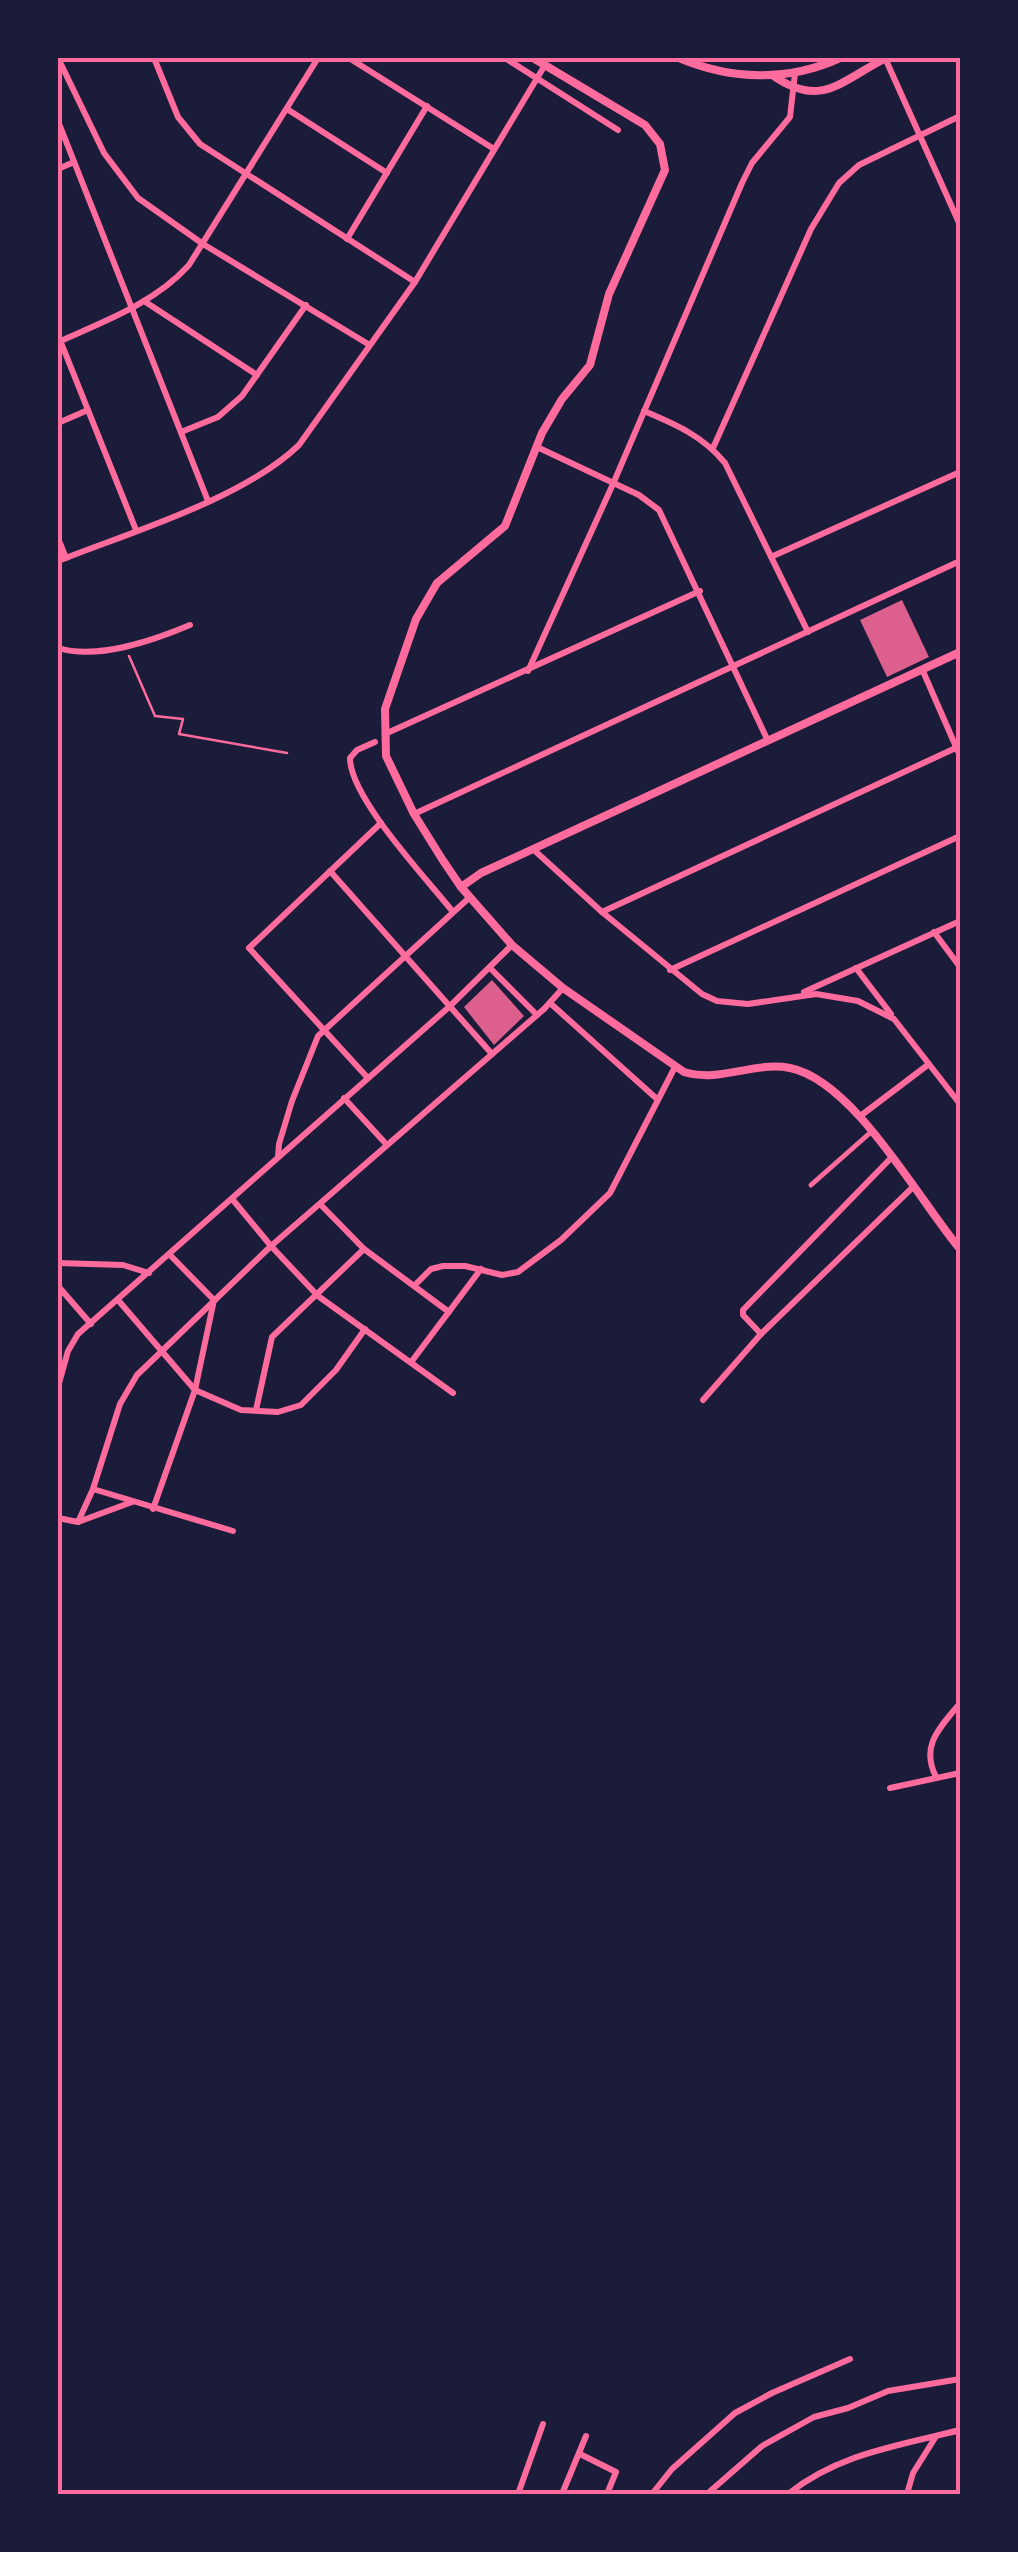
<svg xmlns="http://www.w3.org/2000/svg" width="1018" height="2552" viewBox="0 0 1018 2552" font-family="Raleway,sans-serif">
<rect width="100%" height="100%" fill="#1b1b3a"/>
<g fill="#dd5f8e">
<polygon points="902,600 929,657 887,677 860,620"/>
<polygon points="492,980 524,1016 494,1045 464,1007"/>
</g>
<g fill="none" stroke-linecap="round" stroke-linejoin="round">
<polyline stroke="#ff6b9d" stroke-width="2.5" points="129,656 155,716 183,719 179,734 287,753"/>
<polyline stroke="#ff6b9d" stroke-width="5" points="811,1185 871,1132"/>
<g stroke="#ff6b9d" stroke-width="6">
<polyline points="58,58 104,153 138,198 203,244 368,344"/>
<polyline points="154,58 178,117 200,144 415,282"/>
<polyline points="349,58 494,149"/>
<polyline points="505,58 618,130"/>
<polyline points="885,58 960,225"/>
<polyline points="287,109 387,173"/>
<polyline points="58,121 208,501"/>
<polyline points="58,169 74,162"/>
<polyline points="347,239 427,106"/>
<polyline points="144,301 257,375"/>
<polyline points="58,335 136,530"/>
<path d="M58 342C103 322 155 303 189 265L318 58"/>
<path d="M644 411C675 424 703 436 725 463L808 632"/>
<polyline points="58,423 88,410"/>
<polyline points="181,432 218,417 242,396 306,305"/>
<polyline points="537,447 639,495 659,510 768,741"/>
<polyline points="713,448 811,229 839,183 859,165 960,116"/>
<polyline points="58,538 66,558"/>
<polyline points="773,556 960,472"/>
<path d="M58 561C131 532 243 499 299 445L415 282 545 65"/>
<path d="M58 648C98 660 152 641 190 625"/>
<polyline points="922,669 960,756"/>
<polyline points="528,671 613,484 742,183 752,163 790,117 795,73"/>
<polyline points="385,734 700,591"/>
<path d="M375 742 357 750 350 758C350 798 427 879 453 912"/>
<polyline points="414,814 960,561"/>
<polyline points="534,850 602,912 702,994 717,1001 748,1004 816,994 858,1001 894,1019 960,1104"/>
<polyline points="330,871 492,1054"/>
<polyline points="602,912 960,746"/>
<polyline points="934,932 960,967"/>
<polyline points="490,968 537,1015"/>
<polyline points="856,968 891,1014"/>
<polyline points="670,970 960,836"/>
<polyline points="804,992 960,921"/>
<polyline points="550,1003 657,1099"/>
<polyline points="367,1077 249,948 381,823"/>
<polyline points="344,1098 387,1145"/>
<polyline points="859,1117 929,1064"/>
<polyline points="278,1157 279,1144 292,1101 318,1036 470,897"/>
<polyline points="233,1200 271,1246 318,1296 453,1393"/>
<polyline points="320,1204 364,1249 449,1312"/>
<polyline points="58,1263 123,1265 149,1273"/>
<polyline points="415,1285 431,1269 443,1266 465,1266 502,1275 518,1272 561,1240 610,1193 675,1067"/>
<polyline points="58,1286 91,1324"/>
<polyline points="118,1300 195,1390 241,1410 278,1412 301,1405 336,1370 365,1329"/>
<polyline points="761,1334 743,1315 743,1310 891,1158"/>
<polyline points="412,1361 481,1269"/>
<polyline points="58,1387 68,1351 78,1334 449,1007 512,945"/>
<polyline points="703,1400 761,1334 913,1187"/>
<polyline points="256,1410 272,1337 364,1249"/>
<polyline points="93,1489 233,1531"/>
<polyline points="153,1509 195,1390 214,1300 171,1256"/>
<polyline points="58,1518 78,1522 132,1502"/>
<polyline points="78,1522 93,1489 120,1404 137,1375 271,1246 544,1009 563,988"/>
<path d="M936 1777C920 1745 940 1728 960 1703"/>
<polyline points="890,1788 960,1773"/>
<polyline points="580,2454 616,2472 607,2494"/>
<polyline points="518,2494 543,2424"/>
<polyline points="562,2494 586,2436"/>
<polyline points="652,2494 672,2469 735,2413 772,2393 850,2359"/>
<polyline points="707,2494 762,2446 814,2417 848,2408 888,2391 960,2379"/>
<path d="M788 2494C840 2453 898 2446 960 2430"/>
<polyline points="907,2494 913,2473 935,2438"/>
</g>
<g stroke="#ff6b9d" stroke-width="8">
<path d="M533 58 645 125 660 144 665 170 609 294 590 365 562 399 542 433 505 526 437 583 416 619 385 709 386 756 414 814 442 859 461 887 512 945 563 988 684 1072C720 1083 754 1061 790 1068 854 1081 918 1199 960 1249"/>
<path d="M679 58C731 80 788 82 840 58"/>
<path d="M772 75C821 109 839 82 886 58"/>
<polyline points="461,887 481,873 960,652"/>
</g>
</g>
<rect width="1018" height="2552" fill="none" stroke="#1b1b3a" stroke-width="120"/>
<rect x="60" y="60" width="898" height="2432" fill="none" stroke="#ff6b9d" stroke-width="4"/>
</svg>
